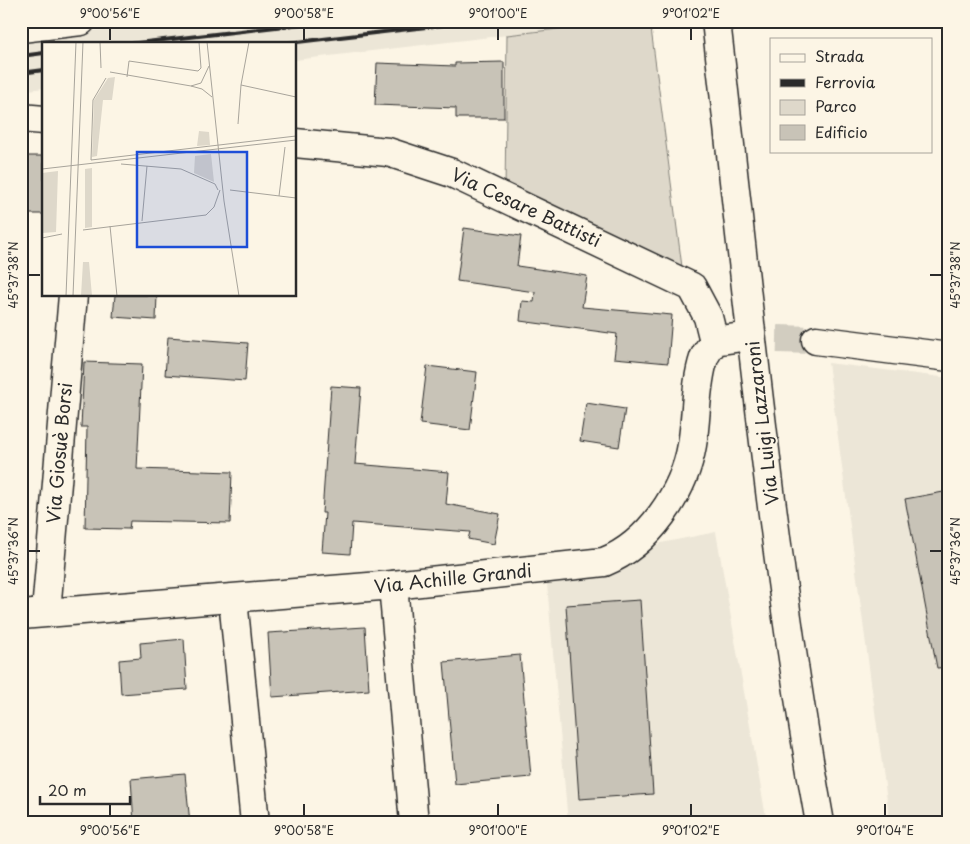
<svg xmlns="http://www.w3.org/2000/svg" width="970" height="844" viewBox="0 0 970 844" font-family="'Playpen Sans',sans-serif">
<rect width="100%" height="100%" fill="#fcf5e5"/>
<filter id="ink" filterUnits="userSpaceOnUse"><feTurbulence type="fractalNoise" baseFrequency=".02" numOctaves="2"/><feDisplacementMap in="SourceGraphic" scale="10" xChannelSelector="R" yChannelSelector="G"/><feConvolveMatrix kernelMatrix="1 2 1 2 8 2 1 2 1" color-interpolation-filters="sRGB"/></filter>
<g filter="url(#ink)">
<g fill="#ece6d7">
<polygon points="170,21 627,21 295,60 295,44 44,44 44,88 21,91 21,39"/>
<polygon points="828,363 949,378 949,823 890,823"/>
<polygon points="716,532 767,823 568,823 547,584 602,577 661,543"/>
</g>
<polygon fill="#ded8ca" stroke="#84827a" points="627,21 650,21 682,267 505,190 507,35"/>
<g fill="#c8c3b7" stroke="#2b2b2b">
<polygon points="504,62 504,118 456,118 456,108 375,105 377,63 455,66 455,63"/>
<rect x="21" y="156" width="23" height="58"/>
<polygon points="464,228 521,236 517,266 587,276 582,307 672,315 668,363 614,358 617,334 520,321 522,301 534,302 535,292 457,281"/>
<polygon points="115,295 157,295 156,320 113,317"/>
<polygon points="168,337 248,343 245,381 165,375"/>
<polygon points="84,362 142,364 137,469 232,472 230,523 130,521 129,529 85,528 87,427 81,427"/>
<polygon points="427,366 477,372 470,430 420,424"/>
<polygon points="331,386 361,388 355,464 449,472 446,504 500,514 494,544 468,539 470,532 352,523 350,554 322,552 325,513 322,513"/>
<polygon points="586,403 625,409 619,447 580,441"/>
<polygon points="949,491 949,667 937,668 905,499"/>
<polygon points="640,600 653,794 579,799 566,605"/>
<polygon points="365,627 369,690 272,697 268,633"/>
<polygon points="184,639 187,689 121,694 119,660 141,658 140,643"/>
<polygon points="520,655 531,777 455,784 444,662"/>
<polygon points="185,774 190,823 134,823 131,779"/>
</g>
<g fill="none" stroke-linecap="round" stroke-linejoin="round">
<polyline stroke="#d2cdc0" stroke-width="28" stroke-dasharray="28 14" stroke-linecap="butt" points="735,338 816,340"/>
<defs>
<g id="minor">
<polyline points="21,28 81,21"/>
<polyline points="21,118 44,120"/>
<polyline points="295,143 388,152 452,173 692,287 708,317 714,341"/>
<polyline points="816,340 949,357"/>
<polyline points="393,585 414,823"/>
<polyline points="233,599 255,823"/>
<polyline points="46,612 73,295"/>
<path d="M21 615 393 585 604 562C649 544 684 492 692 445 697 416 695 385 704 358 706 352 711 347 714 341L735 338"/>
</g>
<path id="major" d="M716 21C747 289 772 558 820 823"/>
</defs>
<use href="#minor" stroke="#2b2b2b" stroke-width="31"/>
<use href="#major" stroke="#2b2b2b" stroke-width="31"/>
<use href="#minor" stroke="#fcf5e5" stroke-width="28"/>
<use href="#major" stroke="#fcf5e5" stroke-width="28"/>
<g stroke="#2b2b2b" stroke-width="4">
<polyline points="129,44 328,21"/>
<polyline points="280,44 478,21"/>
<polyline points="21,56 44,53"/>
<polyline points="21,73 44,70"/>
</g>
</g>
</g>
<path fill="none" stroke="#2b2b2b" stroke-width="2" d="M110 28V40M304 28V40M498 28V40M691 28V40M28 275H40M930 275H942M28 551H40M930 551H942M110 804V816M304 804V816M498 804V816M691 804V816M885 804V816"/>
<g text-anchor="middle" stroke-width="4" stroke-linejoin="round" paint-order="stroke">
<g font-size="18" fill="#2b2b2b" stroke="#fcf5e5">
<text transform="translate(526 208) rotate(25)" y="6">Via Cesare Battisti</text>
<text transform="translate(763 423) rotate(-97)" y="6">Via Luigi Lazzaroni</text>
<text transform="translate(60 453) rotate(-85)" y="6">Via Giosuè Borsi</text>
<text transform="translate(453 579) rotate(-6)" y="6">Via Achille Grandi</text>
</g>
</g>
<g transform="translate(42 42)">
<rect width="254" height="254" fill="#fcf5e5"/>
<path d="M73 35 70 58H61L55 114 50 115 52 58 66 36ZM157 89 167 90 168 103 155 104ZM169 112 172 140 152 131 153 114ZM50 126V185L43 186V127ZM16 129 14 190 0 191V131ZM41 220H47L50 254H39Z" fill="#ded8ca"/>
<path fill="none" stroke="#a8a49b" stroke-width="1" d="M58 0 59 26M165 0 182 159 197 254M68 30 149 44 160 47 170 55M85 35 87 19 156 29 159 26 157 0M64 36 51 58 49 118 254 94M199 43 254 55M149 44 159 41 167 24M196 82 199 43 207 0M79 122 139 127 173 142 176 148M0 127 254 98M188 148 254 156M237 154 243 105M100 179 105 124M68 184 75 254M41 188 164 173 172 165 178 148M0 196 20 192M24 254 34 0M31 254 41 0"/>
<path fill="#1d4ed8" fill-opacity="0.15" stroke="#1d4ed8" stroke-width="2.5" d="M95 110H205V205H95Z"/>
<rect width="254" height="254" fill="none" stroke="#2b2b2b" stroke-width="2.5"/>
</g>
<rect width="970" height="844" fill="none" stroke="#fcf5e5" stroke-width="55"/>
<rect x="770" y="38" width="162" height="115" fill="#fcf5e5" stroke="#a8a49b"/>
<rect x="780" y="54" width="25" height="8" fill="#fcf5e5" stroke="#a8a49b"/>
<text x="815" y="62" font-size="15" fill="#2b2b2b">Strada</text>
<rect x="780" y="79" width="25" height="8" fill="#2b2b2b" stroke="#a8a49b"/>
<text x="815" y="88" font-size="15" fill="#2b2b2b">Ferrovia</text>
<rect x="780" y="100" width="25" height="15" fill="#ded8ca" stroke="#a8a49b"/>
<text x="815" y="112" font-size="15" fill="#2b2b2b">Parco</text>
<rect x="780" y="125" width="25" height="15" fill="#c8c3b7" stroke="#a8a49b"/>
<text x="815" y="138" font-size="15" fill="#2b2b2b">Edificio</text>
<path d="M40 796v8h90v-8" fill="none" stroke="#2b2b2b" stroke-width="2.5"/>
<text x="48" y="796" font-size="15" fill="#2b2b2b" stroke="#fcf5e5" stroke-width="4" paint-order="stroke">20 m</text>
<rect x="28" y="28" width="914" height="788" fill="none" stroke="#2b2b2b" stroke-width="2"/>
<g font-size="12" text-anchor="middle" fill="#2b2b2b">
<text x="110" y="18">9°00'56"E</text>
<text x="304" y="18">9°00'58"E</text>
<text x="498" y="18">9°01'00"E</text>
<text x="691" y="18">9°01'02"E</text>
<text transform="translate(14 275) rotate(-90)" y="4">45°37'38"N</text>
<text transform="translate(956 275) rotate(-90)" y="4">45°37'38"N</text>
<text transform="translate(14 551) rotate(-90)" y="4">45°37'36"N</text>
<text transform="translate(956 551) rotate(-90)" y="4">45°37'36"N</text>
<text x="110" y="835">9°00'56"E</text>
<text x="304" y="835">9°00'58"E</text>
<text x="498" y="835">9°01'00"E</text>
<text x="691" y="835">9°01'02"E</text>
<text x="885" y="835">9°01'04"E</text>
</g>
</svg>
